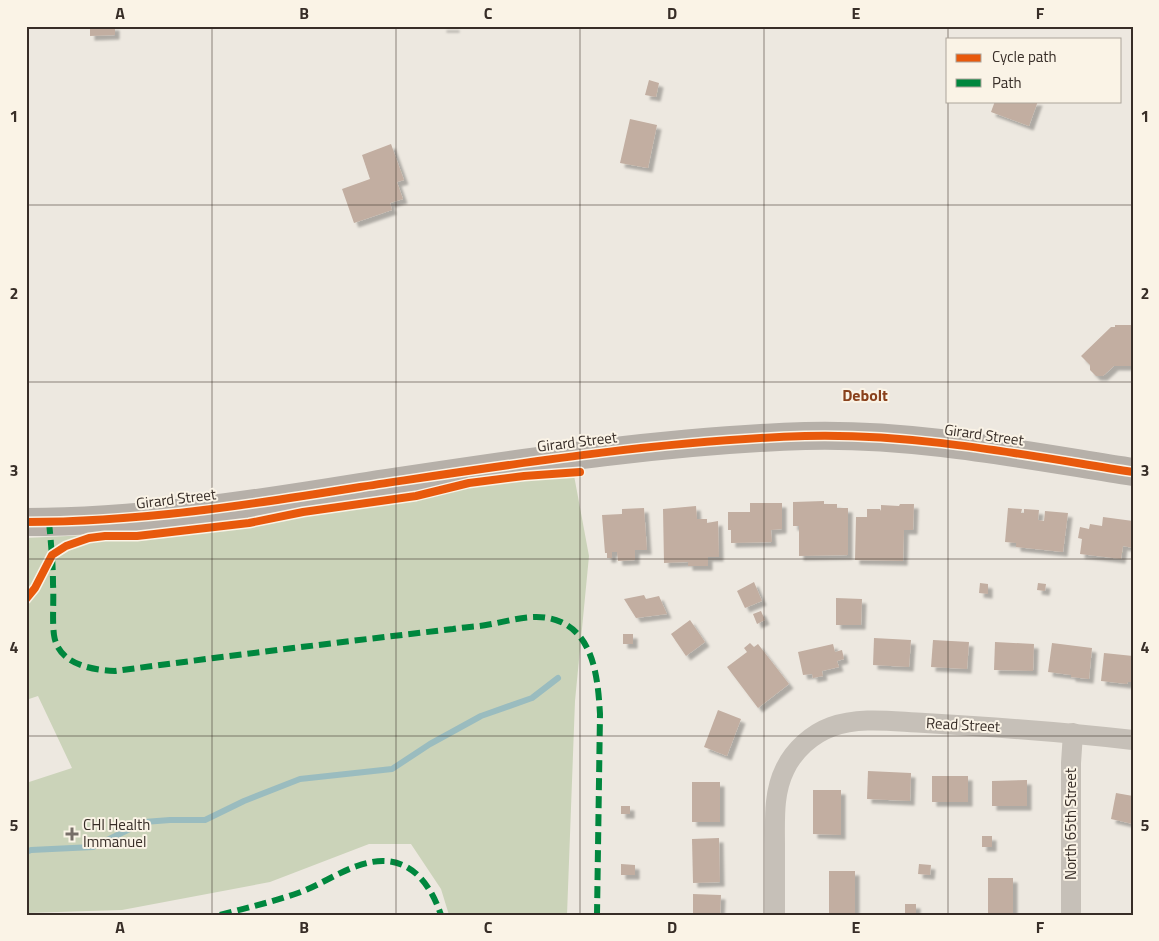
<svg xmlns="http://www.w3.org/2000/svg" width="1159" height="941" viewBox="0 0 1159 941" font-family="'Titillium Web',sans-serif">
<defs>
<filter id="shadow"><feDropShadow dx="4.5" dy="4.5" stdDeviation="1" flood-color="#0004"/></filter>
</defs>
<rect width="100%" height="100%" fill="#ede8e0"/>
<polygon fill="#cbd3b9" points="573,470 589,556 575,701 567,915 449,915 441,889 411,844 369,844 270,882 122,910 26,913 26,783 72,768 38,696 26,700 26,538 153,532"/>
<g fill="none" stroke-linecap="round" stroke-linejoin="round">
<polyline stroke="#9abcbf" stroke-width="6" points="26,852 31,850 93,847 144,822 170,820 205,820 244,801 300,779 392,769 430,744 481,716 532,698 558,678"/>
</g>
<g fill="#c2aea1" filter="url(#shadow)">
<polygon points="90,26 115,26 115,35 90,36"/>
<rect x="442" y="26" width="13" height="2"/>
<polygon points="649,80 659,83 656,97 645,95"/>
<polygon points="995,101 1038,101 1029,126 991,112"/>
<polygon points="630,119 657,125 648,168 620,163"/>
<polygon points="391,144 404,180 397,182 403,199 390,203 392,210 354,223 342,189 370,179 362,155"/>
<polygon points="1115,325 1133,325 1133,366 1114,366 1103,376 1096,376 1090,370 1090,365 1081,356 1111,327 1115,327"/>
<polygon points="824,501 824,504 837,504 837,508 848,508 848,555 799,556 799,526 793,526 793,502"/>
<polygon points="750,503 782,503 782,529 771,530 772,542 731,543 731,530 728,530 728,512 750,512"/>
<polygon points="900,504 914,504 913,530 904,530 903,561 855,560 856,517 867,517 867,509 880,509 881,511 881,505 899,506"/>
<polygon points="696,506 697,519 707,519 707,523 718,521 719,557 708,557 708,566 688,566 688,562 664,563 663,509"/>
<polygon points="644,508 647,550 635,550 635,560 618,561 617,552 612,552 612,558 607,558 607,553 605,553 602,515 622,514 622,509"/>
<polygon points="1008,508 1022,509 1021,513 1024,513 1024,509 1039,510 1038,520 1044,521 1045,511 1068,513 1063,552 1016,547 1016,543 1005,542"/>
<polygon points="1103,517 1133,521 1133,548 1123,546 1121,559 1080,554 1082,539 1078,538 1080,527 1089,529 1090,524 1102,526"/>
<polygon points="754,582 762,601 745,608 737,591"/>
<polygon points="980,583 988,584 988,594 979,593"/>
<polygon points="1038,583 1046,584 1045,591 1037,590"/>
<polygon points="644,595 646,599 659,596 667,614 636,618 624,599"/>
<polygon points="836,598 862,599 861,625 836,625"/>
<polygon points="761,611 765,620 757,624 753,614"/>
<polygon points="690,620 705,642 686,656 671,634"/>
<rect x="623" y="634" width="10" height="10"/>
<polygon points="874,638 911,640 909,667 873,665"/>
<polygon points="933,640 969,642 967,669 931,667"/>
<polygon points="995,642 1034,644 1033,671 994,670"/>
<polygon points="750,643 754,647 758,644 789,684 758,708 727,667 747,652 744,648"/>
<polygon points="1052,643 1092,648 1089,679 1071,677 1071,675 1048,672"/>
<polygon points="833,644 835,652 842,650 844,659 837,661 839,667 822,671 823,676 813,678 812,674 803,675 798,652"/>
<polygon points="1104,653 1133,656 1133,682 1128,682 1127,684 1101,681"/>
<polygon points="718,710 741,719 727,756 704,747"/>
<polygon points="868,771 911,773 910,801 867,799"/>
<rect x="932" y="776" width="36" height="26"/>
<polygon points="1027,780 1027,806 992,806 992,781"/>
<rect x="692" y="782" width="28" height="40"/>
<polygon points="813,790 841,790 841,835 813,834"/>
<polygon points="1116,793 1133,796 1133,824 1111,819"/>
<rect x="621" y="806" width="9" height="8"/>
<rect x="982" y="836" width="10" height="11"/>
<polygon points="719,838 720,882 693,883 692,839"/>
<polygon points="621,864 635,865 635,875 621,875"/>
<polygon points="919,864 931,865 930,875 918,874"/>
<rect x="829" y="871" width="26" height="43"/>
<rect x="988" y="878" width="25" height="37"/>
<polygon points="693,894 721,895 720,915 693,915"/>
<rect x="905" y="904" width="11" height="11"/>
</g>
<g fill="none" stroke-linecap="round" stroke-linejoin="round">
<g stroke="#c6c0b8" stroke-width="20">
<path d="M775 915C775 892 775 869 775 847 775 820 773 793 785 769 794 750 812 734 831 727 861 716 895 722 925 723 995 727 1064 732 1133 740"/>
<polyline points="1071,915 1071,763 1073,733"/>
</g>
<path stroke="#b6b0a9" stroke-width="28" d="M26 522C138 522 249 505 360 487 508 465 655 441 805 436 915 433 1024 455 1133 472"/>
<g stroke="#00873e" stroke-width="6" stroke-dasharray="12 6" stroke-linecap="butt">
<path d="M49 522C51 543 53 564 53 584 54 601 52 619 54 635 58 664 91 670 115 671 227 656 340 642 453 629 464 627 475 627 486 625 511 621 537 611 561 622 595 637 598 682 600 714L597 915"/>
<path d="M220 915C246 908 272 902 298 893 318 886 337 873 357 866 401 850 427 874 441 915"/>
</g>
<defs>
<g id="cycleway">
<path d="M26 522C138 522 249 505 360 487 508 465 655 441 805 436 915 433 1024 455 1133 472"/>
<polyline points="26,599 35,588 52,555 66,546 89,538 105,536 137,536 249,523 303,512 416,496 469,483 524,476 580,472"/>
</g>
</defs>
<use href="#cycleway" stroke="#faf3e6" stroke-width="11"/>
<use href="#cycleway" stroke="#e8590c" stroke-width="8"/>
</g>
<path fill="none" stroke="#372d27" stroke-width="1" stroke-opacity="0.55" d="M212 26V915M396 26V915M580 26V915M764 26V915M948 26V915M26 205H1133M26 382H1133M26 559H1133M26 736H1133"/>
<path fill="#776e68" stroke="#faf3e6" stroke-width="2" d="M69.5 826.5h5v5h5v5h-5v5h-5v-5h-5v-5h5z"/>
<g text-anchor="middle" stroke-width="4" stroke-linejoin="round" paint-order="stroke">
<g font-size="15" fill="#372d27" stroke="#faf3e6">
<text transform="translate(984 435) rotate(8)" y="5">Girard Street</text>
<text transform="translate(577 442) rotate(-7)" y="5">Girard Street</text>
<text transform="translate(176 499) rotate(-7)" y="5">Girard Street</text>
<text transform="translate(963 725) rotate(3)" y="5">Read Street</text>
<text transform="translate(1071 824) rotate(-90)" y="5">North 65th Street</text>
</g>
<g font-size="15" fill="#372d27" stroke="#faf3e6" text-anchor="start">
<text x="83" y="830">CHI Health<tspan x="83" dy="17">Immanuel</tspan></text>
</g>
<g font-size="16" font-weight="bold" fill="#89411c" stroke="#faf3e6">
<text x="865" y="401">Debolt</text>
</g>
</g>
<rect width="1159" height="941" fill="none" stroke="#faf3e6" stroke-width="55"/>
<rect x="946" y="38" width="175" height="65" fill="#faf3e6" stroke="#aca49a"/>
<rect x="956" y="54" width="25" height="8" fill="#e8590c" stroke="#aca49a"/>
<text x="992" y="62" font-size="15" fill="#372d27">Cycle path</text>
<rect x="956" y="79" width="25" height="8" fill="#00873e" stroke="#aca49a"/>
<text x="992" y="88" font-size="15" fill="#372d27">Path</text>
<rect x="28" y="28" width="1104" height="886" fill="none" stroke="#372d27" stroke-width="2"/>
<g font-size="16" text-anchor="middle" font-weight="bold" fill="#372d27">
<text x="120" y="19">A</text>
<text x="304" y="19">B</text>
<text x="488" y="19">C</text>
<text x="672" y="19">D</text>
<text x="856" y="19">E</text>
<text x="1040" y="19">F</text>
<text x="14" y="122">1</text>
<text x="1145" y="122">1</text>
<text x="14" y="299">2</text>
<text x="1145" y="299">2</text>
<text x="14" y="476">3</text>
<text x="1145" y="476">3</text>
<text x="14" y="653">4</text>
<text x="1145" y="653">4</text>
<text x="14" y="831">5</text>
<text x="1145" y="831">5</text>
<text x="120" y="933">A</text>
<text x="304" y="933">B</text>
<text x="488" y="933">C</text>
<text x="672" y="933">D</text>
<text x="856" y="933">E</text>
<text x="1040" y="933">F</text>
</g>
</svg>
